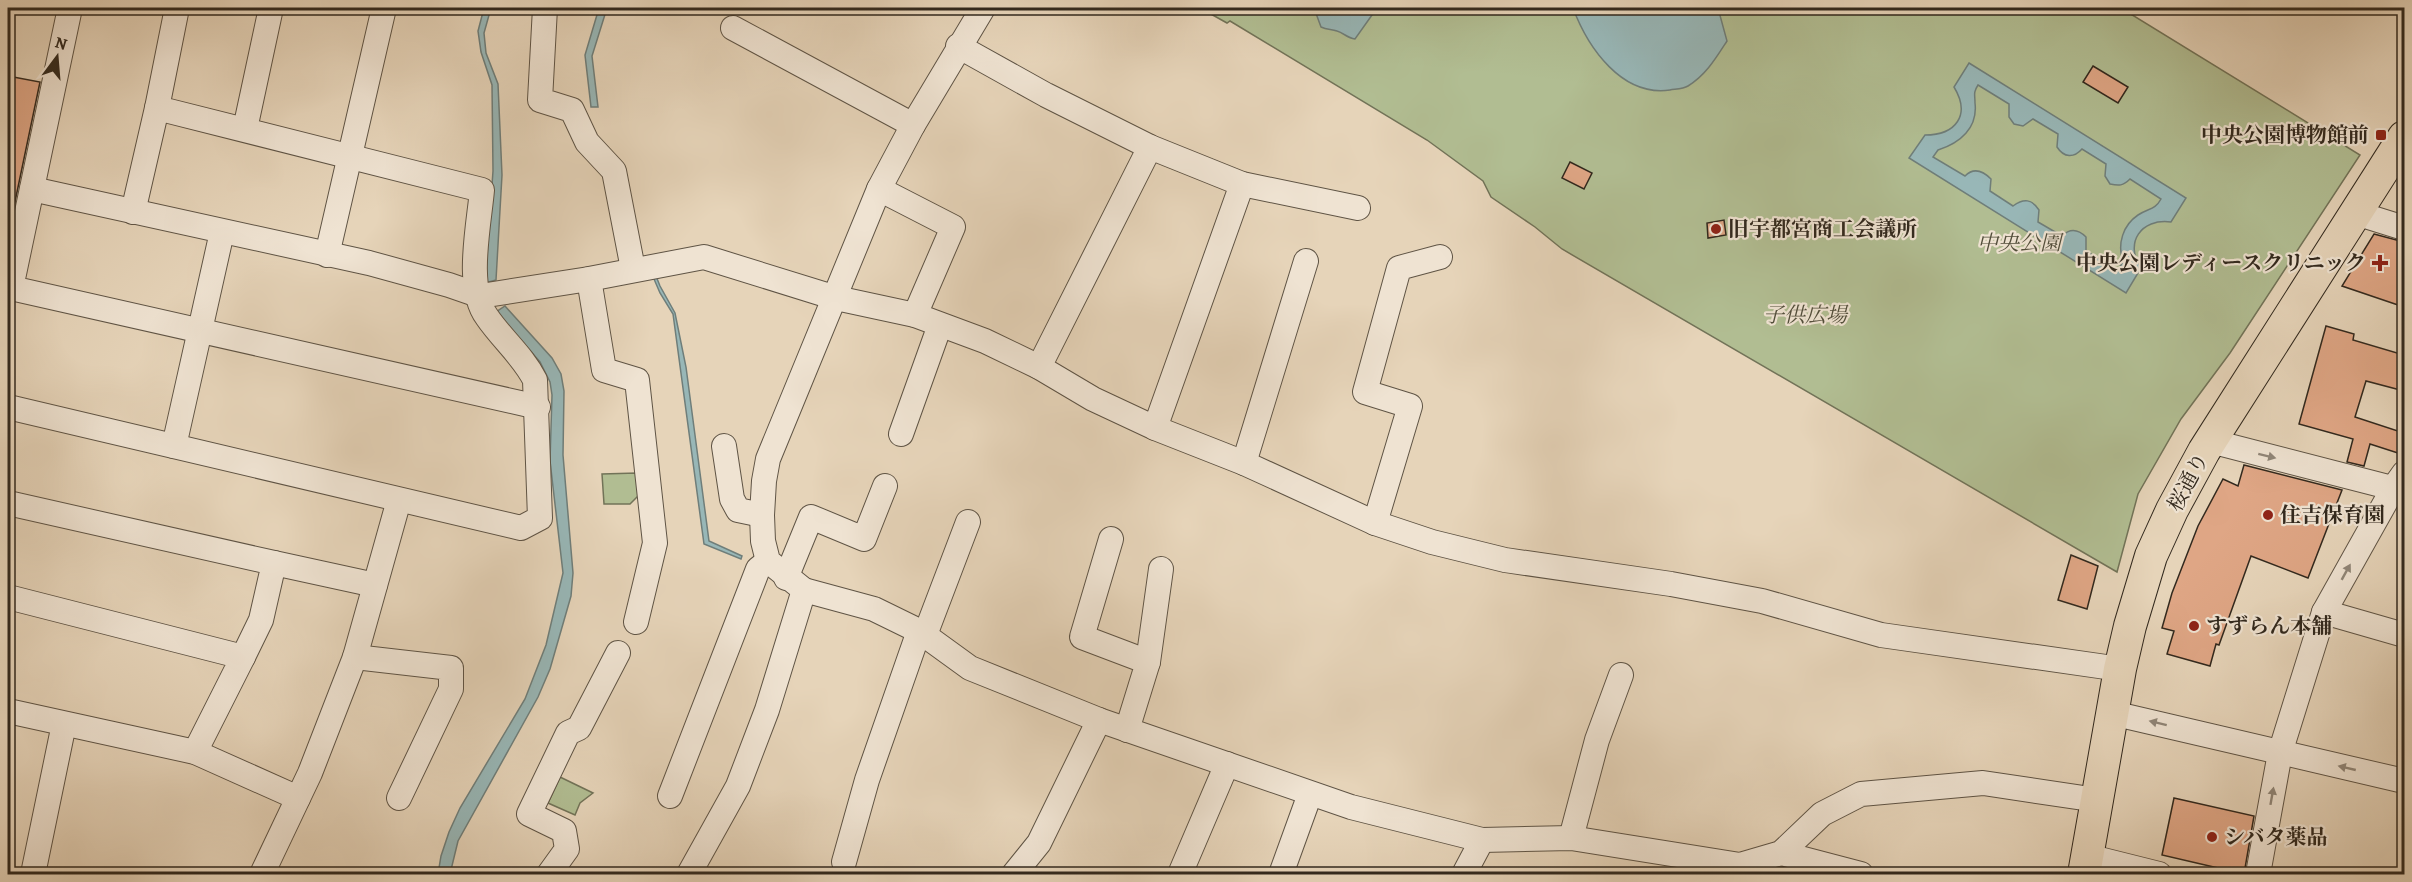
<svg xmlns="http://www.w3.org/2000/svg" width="2412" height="882" viewBox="0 0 2412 882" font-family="Alegreya,'Noto Serif JP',serif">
<rect width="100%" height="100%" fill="#e6d4b9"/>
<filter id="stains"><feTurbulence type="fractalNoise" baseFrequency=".00333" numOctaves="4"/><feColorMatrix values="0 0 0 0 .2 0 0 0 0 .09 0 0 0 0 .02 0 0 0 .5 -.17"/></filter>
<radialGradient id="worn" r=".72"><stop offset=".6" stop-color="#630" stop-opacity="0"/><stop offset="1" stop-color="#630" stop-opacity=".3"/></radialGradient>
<g fill="#b1bd92" stroke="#727358" stroke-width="1.5">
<polygon points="1200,8 2121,8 2360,155 2230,353 2181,419 2138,494 2117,572 1562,249 1535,227 1491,197 1483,181 1427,140 1230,21 1227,23"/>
<polygon points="637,473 638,496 630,504 604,504 602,474"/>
<polygon points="560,777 593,793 580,803 575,815 548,803"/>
</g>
<g fill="#98b7b7" stroke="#6f7e7a" stroke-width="1.5" fill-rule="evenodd">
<polygon points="484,8 491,8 484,33 486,53 498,84 502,175 496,280 485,283 493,171 492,85 481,52 478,31"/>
<polygon points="599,8 607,8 592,56 598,107 591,107 585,55"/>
<path d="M1314 8H1370L1372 15 1355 39C1347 38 1344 33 1337 31 1331 29 1327 30 1321 27Z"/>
<path d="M1573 8H1718L1727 41C1716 58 1706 75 1688 86 1683 89 1676 89 1670 90 1622 97 1588 48 1573 8Z"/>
<path d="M1969 63 2186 198 2171 222C2141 218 2124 243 2141 268L2126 293 1909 158 1925 135C1956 135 1971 115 1954 87ZM1978 85 2009 104V117L2014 124 2023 126 2033 119 2058 134 2057 147C2064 158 2074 158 2082 149L2106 164 2105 176 2110 184C2119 186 2123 186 2130 179L2161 199C2155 210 2149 208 2138 215 2123 225 2117 244 2123 261L2118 270 2086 251V237C2078 229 2070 228 2062 236L2038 222 2039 210C2032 199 2024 198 2013 206L1990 191 1991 179C1983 171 1974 167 1965 176L1933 157 1938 150C1960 143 1978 128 1975 103 1975 94 1973 93 1978 85Z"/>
<polygon points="654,271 660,286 675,313 686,367 709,541 742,556 741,559 704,544 673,314 660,293 651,272"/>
<polygon points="505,306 552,358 561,374 564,391 563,455 573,573 571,596 550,669 538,697 458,841 450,874 438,874 441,856 449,832 460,808 525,699 546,645 563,573 550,461 552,395 550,382 540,362 496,312"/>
</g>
<g fill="#dfa685" stroke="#32291e" stroke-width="1.5">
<polygon points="2093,66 2128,87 2118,103 2083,82"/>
<polygon points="8,76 40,82 8,235"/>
<polygon points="1570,162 1592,173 1584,189 1562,178"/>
<polygon points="1724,220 1726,235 1708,238 1707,223"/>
<polygon points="2374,234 2404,242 2404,285 2398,305 2342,286"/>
<polygon points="2326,326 2354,334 2353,340 2404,355 2404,391 2366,381 2355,417 2404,433 2404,455 2370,444 2364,466 2347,462 2353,439 2299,424"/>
<polygon points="2244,465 2342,490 2308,578 2251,556 2219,645 2216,644 2210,666 2167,654 2174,631 2162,628 2172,593 2198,526 2223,479 2238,486"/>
<polygon points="2071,555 2098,566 2087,609 2058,600"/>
<polygon points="2174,798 2254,816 2244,874 2162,855"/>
</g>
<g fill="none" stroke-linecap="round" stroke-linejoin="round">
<defs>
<g id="minor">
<polyline points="70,8 11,288 538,407"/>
<polyline points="545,8 540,100 572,110 587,142 614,171 633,269"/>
<polyline points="983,8 913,125 879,189 768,459 764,481 762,515 763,541 768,561 804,590 874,609 919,631 970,668 1099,720 1351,807 1482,840 1571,838 1740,865 1781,853 1822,814 1861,794 1983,783 2097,800"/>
<polyline points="733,28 913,125"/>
<polyline points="958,46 1046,95 1150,147 1242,184 1358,208"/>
<polyline points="245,129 271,8"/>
<polyline points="32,189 369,263 449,285 475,294 487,295 589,279 704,257 836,298 915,315 985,341 1039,367 1093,399 1155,428 1244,463 1375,523 1432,542 1505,560 1671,584 1762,601 1881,635 2120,669"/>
<polyline points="879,189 953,227 915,315"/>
<polyline points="133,212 157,108"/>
<polyline points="2356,213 2404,228"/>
<polyline points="327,255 384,8"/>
<polyline points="589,279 604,370 637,380 655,543 636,622"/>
<polyline points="1039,367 1150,147"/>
<path d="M8 407 521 528 540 518 535 380C523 356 502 339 487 317 465 288 479 225 482 190L157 108 177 8"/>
<polyline points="1155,428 1242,184"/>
<polyline points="901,434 940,325"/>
<polyline points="2210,441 2404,491"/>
<polyline points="174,446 222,232"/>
<polyline points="724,446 732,499 738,510 762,515"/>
<polyline points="1244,463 1306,261"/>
<polyline points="8,503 274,563 261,620 243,657"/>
<polyline points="1375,523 1410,406 1365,392 1399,268 1440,257"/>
<polyline points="1111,539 1082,637 1148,662 1127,730"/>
<polyline points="274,563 375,585"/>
<polyline points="786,578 811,517 864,539 885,486"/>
<polyline points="8,597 243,657 195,752"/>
<polyline points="2324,612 2404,635"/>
<polyline points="925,635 968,522"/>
<polyline points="355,657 451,668 451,689 399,798"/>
<polyline points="1148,662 1161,569"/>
<polyline points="8,711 195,752 298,798"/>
<polyline points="2112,713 2404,781"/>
<polyline points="670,796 758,569 768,561"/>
<polyline points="1571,838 1597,740 1621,675"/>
<polyline points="1781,853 1861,874"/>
<polyline points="2087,856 2159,874"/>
<polyline points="844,862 867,780 919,631"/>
<polyline points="33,874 64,724"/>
<polyline points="262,874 310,773 355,657 399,500"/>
<polyline points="549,874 567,849 564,831 529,814 568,733 579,728 618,653"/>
<polyline points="689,874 738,786 767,710 804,590"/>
<polyline points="1014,874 1039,843 1099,720"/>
<polyline points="1180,874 1227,764"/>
<polyline points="1281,874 1310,794"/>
<polyline points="1464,874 1482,840"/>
<polyline points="2258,874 2280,753 2324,612 2394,487 2404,473"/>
</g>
<polyline id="major" points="2084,874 2120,669 2130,626 2151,556 2172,510 2204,451 2404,137"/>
</defs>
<use href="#minor" stroke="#5f5445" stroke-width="26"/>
<use href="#major" stroke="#32291e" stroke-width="34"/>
<use href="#minor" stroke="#efe3d2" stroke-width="24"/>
<use href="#major" stroke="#e6d4b9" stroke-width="32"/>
</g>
<defs><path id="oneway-solid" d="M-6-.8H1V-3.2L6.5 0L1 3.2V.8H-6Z" transform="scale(1.5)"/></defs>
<g fill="#908678">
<use href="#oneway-solid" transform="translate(2267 456) rotate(14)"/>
<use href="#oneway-solid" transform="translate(2346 572) rotate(-61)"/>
<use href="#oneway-solid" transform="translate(2158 723) rotate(-166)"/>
<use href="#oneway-solid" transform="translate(2347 768) rotate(-167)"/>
<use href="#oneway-solid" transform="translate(2272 796) rotate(-80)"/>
</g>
<g fill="#8f2418" stroke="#efe3d2" stroke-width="2">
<rect x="2375" y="129" width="12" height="12" rx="3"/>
<circle cx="1716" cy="229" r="6"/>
<path d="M2377 254h6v6h6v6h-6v6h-6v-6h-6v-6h6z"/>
<circle cx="2268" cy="515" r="6"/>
<circle cx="2194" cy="626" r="6"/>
<circle cx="2212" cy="837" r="6"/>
</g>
<g text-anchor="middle" stroke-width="4.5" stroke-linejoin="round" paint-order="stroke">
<g font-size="21" font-weight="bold" fill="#32291e" stroke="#efe3d2" text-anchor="start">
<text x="2369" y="142" text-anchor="end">中央公園博物館前</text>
<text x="1728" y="236">旧宇都宮商工会議所</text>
<text x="2366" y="270" text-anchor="end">中央公園レディースクリニック</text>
<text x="2280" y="522">住吉保育園</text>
<text x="2206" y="633">すずらん本舗</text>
<text x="2224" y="844">シバタ薬品</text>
</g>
<g font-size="21" font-style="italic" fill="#524e3b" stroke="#efe3d2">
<text x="2019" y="250">中央公園</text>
<text x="1805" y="322">子供広場</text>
</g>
<g font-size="21" fill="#32291e" stroke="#efe3d2">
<text transform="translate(2188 482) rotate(-62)" y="7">桜通り</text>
</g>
</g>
<rect width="2412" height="882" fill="none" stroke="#e6d4b9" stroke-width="30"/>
<rect x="9" y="9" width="2394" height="864" fill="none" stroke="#32291e" stroke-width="3"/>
<rect x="15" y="15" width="2382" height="852" fill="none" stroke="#32291e" stroke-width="1.5"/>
<g transform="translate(57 57) rotate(16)" stroke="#efe3d2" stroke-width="4.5" paint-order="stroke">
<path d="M0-4.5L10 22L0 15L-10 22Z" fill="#32291e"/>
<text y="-9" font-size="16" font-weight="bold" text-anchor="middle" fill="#32291e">N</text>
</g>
<rect width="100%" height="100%" filter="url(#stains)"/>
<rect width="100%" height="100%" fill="url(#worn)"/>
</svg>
